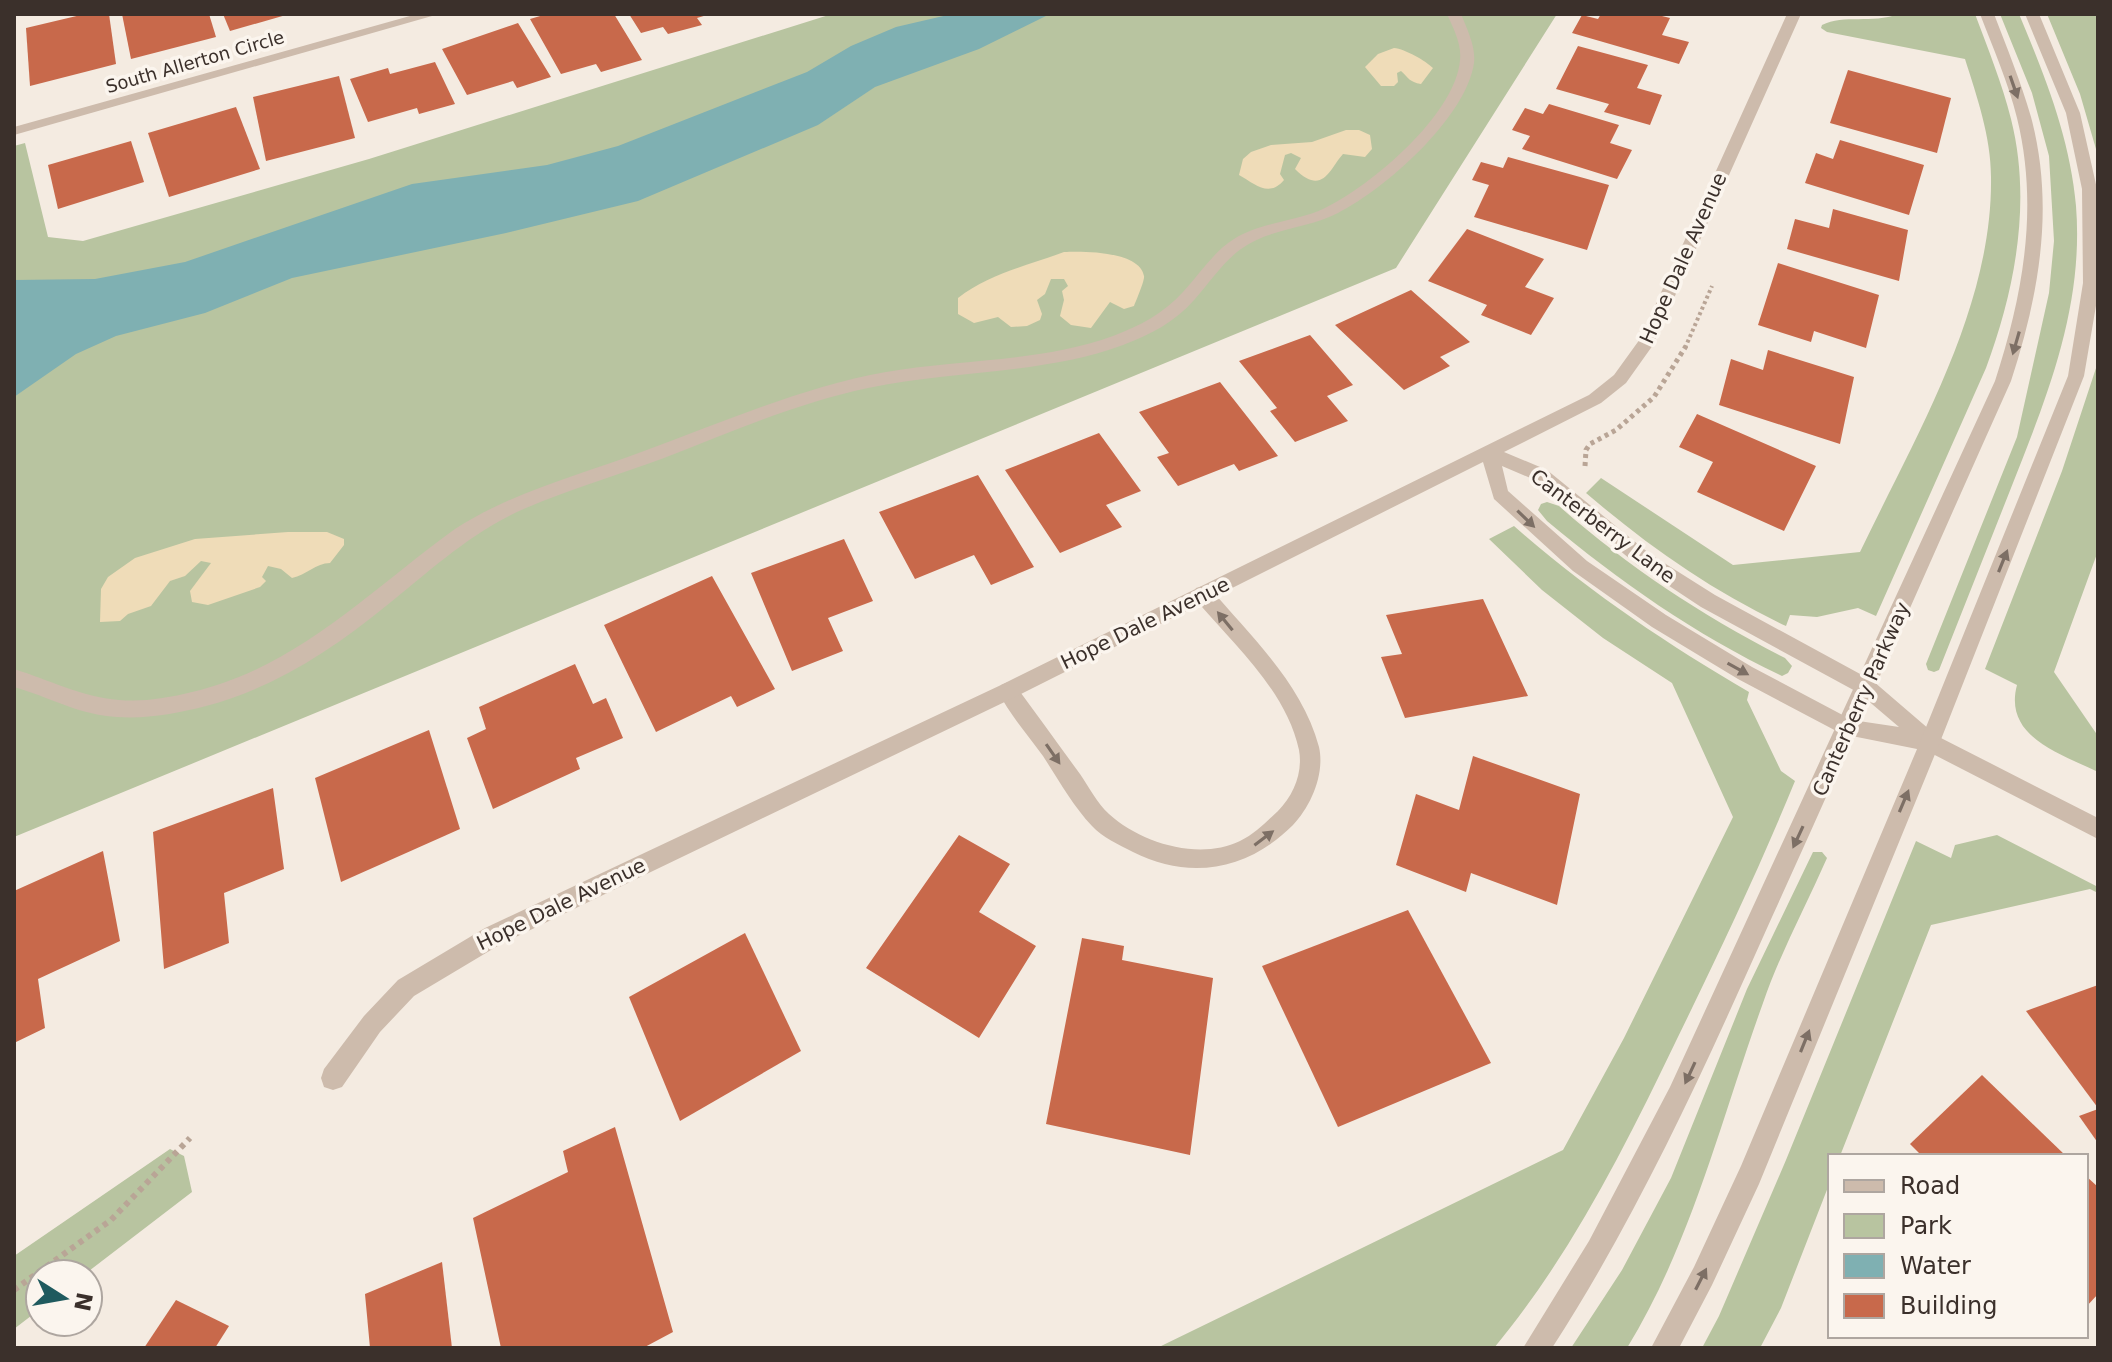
<svg xmlns="http://www.w3.org/2000/svg" width="2112" height="1362" viewBox="0 0 2112 1362" font-family="'DejaVu Sans',sans-serif">
<rect width="100%" height="100%" fill="#f4ebe1"/>
<g fill="#b8c4a0">
<polygon points="832,14 1557,14 1396,268 14,837 14,146 25,143 48,237 83,241 369,159"/>
<path d="M1898 14H1975C1988 49 2002 83 2011 119 2032 202 2015 290 1986 368L1876 616 1858 608 1817 617 1790 615 1786 626C1712 591 1648 546 1586 493L1601 478 1733 565 1860 552C1915 437 1993 308 1991 177 1991 137 1977 97 1965 59L1827 32 1821 28 1822 25C1844 14 1872 24 1898 14Z"/>
<path d="M2000 14H2019C2045 76 2070 138 2076 206 2084 307 2047 397 2011 488 1987 549 1963 609 1939 670L1934 672 1928 670 1926 664 2017 437 2049 293 2054 241 2049 156 2032 93Z"/>
<polygon points="2047,14 2098,14 2098,156 2080,94"/>
<path d="M2098 362V551L2054 672 2098 736V772C2061 754 2003 737 2017 685L1985 669 2062 471Z"/>
<path d="M1547 502 1559 506C1628 567 1703 616 1785 658L1792 666 1788 673 1782 676C1696 635 1620 582 1547 521L1538 510 1541 504Z"/>
<path d="M1514 526C1588 591 1664 642 1749 692L1747 700 1781 771 1795 781C1759 869 1718 955 1676 1041 1624 1149 1571 1255 1494 1348H1157L1563 1150 1624 1038 1733 817 1672 683 1603 638 1542 590 1489 539Z"/>
<polygon points="1997,835 2098,887 2098,893 2090,889 1931,925 1840,1156 1830,1156 1830,1182 1781,1308 1760,1348 1702,1348 1719,1316 1786,1160 1916,841 1951,858 1955,845"/>
<path d="M1813 852H1822L1827 858C1806 906 1780 953 1763 1003 1721 1119 1692 1242 1627 1348H1571L1622 1270 1671 1178 1747 989Z"/>
<polygon points="170,1149 184,1156 192,1192 85,1274 40,1274 40,1309 14,1329 14,1256"/>
</g>
<g fill="#efdcb8">
<path d="M1394 48C1405 49 1426 61 1433 68L1421 84C1409 82 1409 78 1401 71L1397 73 1398 82 1394 86H1381L1365 67 1378 54Z"/>
<path d="M1346 130H1359L1370 135 1372 149 1365 157 1343 154C1330 168 1323 197 1295 169L1301 158 1291 153 1285 155 1280 174 1284 180C1269 198 1255 184 1239 175L1243 159 1251 152 1271 145 1312 142Z"/>
<path d="M1064 252C1083 251 1140 251 1144 276 1145 280 1136 301 1134 306L1124 309 1110 302 1091 328 1071 325 1060 316 1064 300 1062 291 1068 286 1064 279H1051L1045 294 1037 300 1042 314 1040 320 1027 326 1011 327 998 317 974 323 958 314V298C990 273 1027 266 1064 252Z"/>
<path d="M288 532H327L344 539V545L330 563C316 563 306 575 292 578L281 569 268 566 262 577 266 581 260 587 208 605 192 602 190 591 211 563 201 561 185 576 170 581 151 606 128 614 120 621 100 622 101 589 108 577 135 558 195 539Z"/>
</g>
<polygon fill="#7fb0b2" points="952,14 1050,14 979,49 875,87 818,125 638,201 506,233 292,278 205,313 116,336 76,354 14,397 14,280 95,279 185,262 412,184 547,165 618,146 807,72 851,46 896,27"/>
<g fill="#c8694b">
<polygon points="85,14 109,14 116,64 30,86 26,28"/>
<polygon points="122,14 209,14 216,37 131,59"/>
<polygon points="223,14 286,14 286,15 230,31"/>
<polygon points="547,14 614,14 642,60 601,72 596,64 561,74 530,19"/>
<polygon points="629,14 706,14 707,15 697,18 702,25 668,34 663,27 641,33"/>
<polygon points="1601,14 1654,14 1670,18 1662,35 1689,42 1679,64 1572,33 1582,15 1598,19"/>
<polygon points="518,23 551,77 517,88 513,81 467,95 442,49"/>
<polygon points="1578,46 1648,65 1637,88 1662,95 1650,125 1604,112 1609,104 1556,89"/>
<polygon points="435,62 455,104 419,114 417,108 368,122 350,79 388,68 390,74"/>
<polygon points="1848,70 1951,98 1937,153 1830,123"/>
<polygon points="339,76 355,138 266,161 253,97"/>
<polygon points="1549,104 1619,125 1610,143 1632,150 1617,179 1522,149 1530,136 1512,130 1525,108 1543,114"/>
<polygon points="236,107 260,169 169,197 148,133"/>
<polygon points="1840,140 1924,165 1909,215 1805,183 1816,153 1833,159"/>
<polygon points="131,141 144,182 58,209 48,165"/>
<polygon points="1508,157 1609,185 1587,250 1474,217 1489,185 1472,180 1481,162 1503,168"/>
<polygon points="1833,209 1908,230 1899,281 1787,249 1795,219 1829,228"/>
<polygon points="1467,229 1544,259 1525,287 1554,298 1531,335 1481,315 1487,305 1428,281"/>
<polygon points="1778,263 1879,295 1866,348 1814,331 1811,342 1758,325"/>
<polygon points="1411,290 1470,342 1440,357 1450,366 1404,390 1335,325"/>
<polygon points="1310,335 1353,385 1327,396 1348,421 1295,442 1270,411 1277,408 1239,361"/>
<polygon points="1768,350 1854,377 1840,444 1719,405 1731,359 1763,370"/>
<polygon points="1220,382 1278,456 1239,471 1234,464 1178,486 1157,457 1169,453 1139,412"/>
<polygon points="1697,414 1816,466 1784,531 1697,492 1713,462 1679,447"/>
<polygon points="1099,433 1141,491 1106,505 1122,527 1060,553 1005,470"/>
<polygon points="978,475 1034,567 991,585 974,555 915,579 879,512"/>
<polygon points="844,539 873,601 828,618 843,651 792,671 751,573"/>
<polygon points="712,576 775,689 737,707 731,696 656,732 604,625"/>
<polygon points="1483,599 1528,696 1405,718 1381,657 1402,654 1386,615"/>
<polygon points="575,664 593,704 606,698 623,738 576,758 580,769 493,809 467,738 486,729 479,707"/>
<polygon points="429,730 460,829 341,882 315,778"/>
<polygon points="1473,756 1580,794 1557,905 1471,873 1466,892 1396,865 1416,794 1459,810"/>
<polygon points="273,788 284,869 224,893 229,943 164,969 153,832"/>
<polygon points="959,835 1010,864 979,912 1036,946 979,1038 866,968"/>
<polygon points="103,851 120,941 38,979 45,1028 14,1043 14,891"/>
<polygon points="1408,910 1491,1063 1338,1127 1262,966"/>
<polygon points="745,933 801,1051 680,1121 629,997"/>
<polygon points="1082,938 1124,946 1122,960 1213,978 1190,1155 1046,1124"/>
<polygon points="2098,985 2098,1108 2026,1011"/>
<polygon points="1982,1075 2066,1156 1922,1156 1910,1144"/>
<polygon points="2098,1109 2098,1143 2079,1116"/>
<polygon points="615,1127 673,1332 643,1348 501,1348 473,1218 568,1172 563,1151"/>
<polygon points="2086,1176 2098,1187 2098,1294 2086,1307"/>
<polygon points="442,1262 452,1348 370,1348 365,1294"/>
<polygon points="176,1300 229,1326 215,1348 144,1348"/>
</g>
<g fill="none" stroke-linecap="round" stroke-linejoin="round">
<polyline stroke="#b9a596" stroke-width="4" stroke-dasharray="3 3" stroke-linecap="butt" points="1685,348 1712,286"/>
<polyline stroke="#b9a596" stroke-width="5" stroke-dasharray="4 4" stroke-linecap="butt" points="1585,466 1586,450 1590,444 1616,430 1654,397 1686,346"/>
<polyline stroke="#b9a596" stroke-width="6" stroke-dasharray="5 5" stroke-linecap="butt" points="14,1290 111,1220 190,1138"/>
<g fill="#cdbbac" fill-rule="evenodd">
<path d="M1447 14H1461C1467 29 1476 47 1474 63 1466 118 1385 189 1338 213 1307 229 1270 228 1241 249 1223 262 1210 282 1195 299 1175 322 1150 335 1123 345 1042 375 951 370 868 388 797 403 731 432 664 458 618 475 571 489 526 508 472 531 431 570 386 606 332 650 274 688 206 706 163 717 122 723 79 710 57 703 36 693 14 687V669C49 680 82 697 119 700 144 702 168 698 192 692 298 667 369 591 455 529 512 492 580 475 644 451 724 422 802 387 886 372 960 359 1042 362 1113 336 1140 326 1164 313 1183 292 1200 274 1213 252 1234 239 1261 222 1296 222 1325 208 1371 186 1456 114 1460 60 1462 44 1453 28 1447 14Z"/>
<path d="M1203 586 1210 588C1251 637 1302 683 1319 747 1325 774 1311 806 1293 825 1248 870 1190 881 1133 852 1119 845 1102 837 1092 826 1073 806 1058 779 1043 756 1028 735 1009 714 998 691L1001 685 1008 682 1015 685C1037 715 1058 744 1080 774 1089 787 1097 803 1109 814 1141 843 1199 861 1240 841 1255 834 1266 822 1278 811 1294 795 1303 772 1299 750 1286 690 1234 645 1196 600L1193 594 1196 588Z"/>
</g>
<g fill="#cdbbac" fill-rule="evenodd">
<polygon points="417,14 439,14 14,135 14,127"/>
<path d="M1787 14H1801L1653 345 1626 383 1601 403 1504 452 1547 470 1650 554 1715 595 1873 681 1937 736 2098 818V839L1927 751 1842 734 1738 679 1652 627 1573 571 1494 499 1483 462 1015 697 501 944 414 996 380 1032 342 1087 333 1090 324 1087 321 1078 324 1069 364 1016 398 980 485 928 1001 685 1589 395 1614 375 1640 339ZM1502 466 1535 480 1636 564 1701 607 1859 693 1899 727 1852 720 1752 667 1666 615 1587 561 1508 491Z"/>
</g>
<g fill="#cdbbac" fill-rule="evenodd">
<path d="M1980 14H1994C2007 48 2021 82 2031 117 2055 207 2039 295 2011 381 1931 559 1853 739 1772 917 1706 1065 1640 1212 1552 1348H1523L1589 1241 1670 1087 1995 381C2023 295 2039 207 2017 118 2008 82 1993 48 1980 14Z"/>
<polygon points="2025,14 2039,14 2080,113 2097,189 2098,294 2084,376 1940,742 1759,1184 1712,1285 1679,1348 1651,1348 1694,1267 1741,1166 1920,742 2068,376 2083,283 2082,189 2066,113"/>
</g>
</g>
<defs><path id="oneway-solid" d="M-6-.8H1V-3.2L6.5 0L1 3.2V.8H-6Z" transform="scale(2)"/></defs>
<g fill="#7d6f65">
<use href="#oneway-solid" transform="translate(2014 87) rotate(71)"/>
<use href="#oneway-solid" transform="translate(2016 343) rotate(106)"/>
<use href="#oneway-solid" transform="translate(1526 519) rotate(44)"/>
<use href="#oneway-solid" transform="translate(2003 561) rotate(-68)"/>
<use href="#oneway-solid" transform="translate(1225 621) rotate(-129)"/>
<use href="#oneway-solid" transform="translate(1738 669) rotate(29)"/>
<use href="#oneway-solid" transform="translate(1053 754) rotate(55)"/>
<use href="#oneway-solid" transform="translate(1904 801) rotate(-67)"/>
<use href="#oneway-solid" transform="translate(1798 837) rotate(115)"/>
<use href="#oneway-solid" transform="translate(1264 838) rotate(-37)"/>
<use href="#oneway-solid" transform="translate(1805 1041) rotate(-68)"/>
<use href="#oneway-solid" transform="translate(1690 1073) rotate(115)"/>
<use href="#oneway-solid" transform="translate(1701 1279) rotate(-63)"/>
</g>
<g text-anchor="middle" stroke-width="7" stroke-linejoin="round" paint-order="stroke">
<g font-size="18" fill="#3b302b" stroke="#fbf5ee">
<text transform="translate(195 62) rotate(-16)" y="6">South Allerton Circle</text>
</g>
<g font-size="20" fill="#3b302b" stroke="#fbf5ee">
<text transform="translate(1683 258) rotate(-66)" y="7">Hope Dale Avenue</text>
<text transform="translate(1603 526) rotate(37)" y="7">Canterberry Lane</text>
<text transform="translate(1145 623) rotate(-26)" y="7">Hope Dale Avenue</text>
<text transform="translate(1861 699) rotate(-66)" y="7">Canterberry Parkway</text>
<text transform="translate(561 904) rotate(-26)" y="7">Hope Dale Avenue</text>
</g>
</g>
<rect width="2112" height="1362" fill="none" stroke="#3b302b" stroke-width="32"/>
<rect x="1828" y="1154" width="260" height="184" fill="#fbf5ee" stroke="#aea6a0" stroke-width="2"/>
<rect x="1844" y="1180" width="40" height="12" fill="#cdbbac" stroke="#aea6a0" stroke-width="2"/>
<text x="1900" y="1194" font-size="24" fill="#3b302b">Road</text>
<rect x="1844" y="1214" width="40" height="24" fill="#b8c4a0" stroke="#aea6a0" stroke-width="2"/>
<text x="1900" y="1234" font-size="24" fill="#3b302b">Park</text>
<rect x="1844" y="1254" width="40" height="24" fill="#7fb0b2" stroke="#aea6a0" stroke-width="2"/>
<text x="1900" y="1274" font-size="24" fill="#3b302b">Water</text>
<rect x="1844" y="1294" width="40" height="24" fill="#c8694b" stroke="#aea6a0" stroke-width="2"/>
<text x="1900" y="1314" font-size="24" fill="#3b302b">Building</text>
<g transform="translate(64 1298) rotate(101)"><circle r="38" fill="#fbf5ee" stroke="#aea6a0" stroke-width="2"/>
<path d="M0-6L14 30L0 20L-14 30Z" fill="#1f5a5e"/>
<text y="-12" font-size="22" font-weight="bold" text-anchor="middle" fill="#3b302b">N</text>
</g>
</svg>
